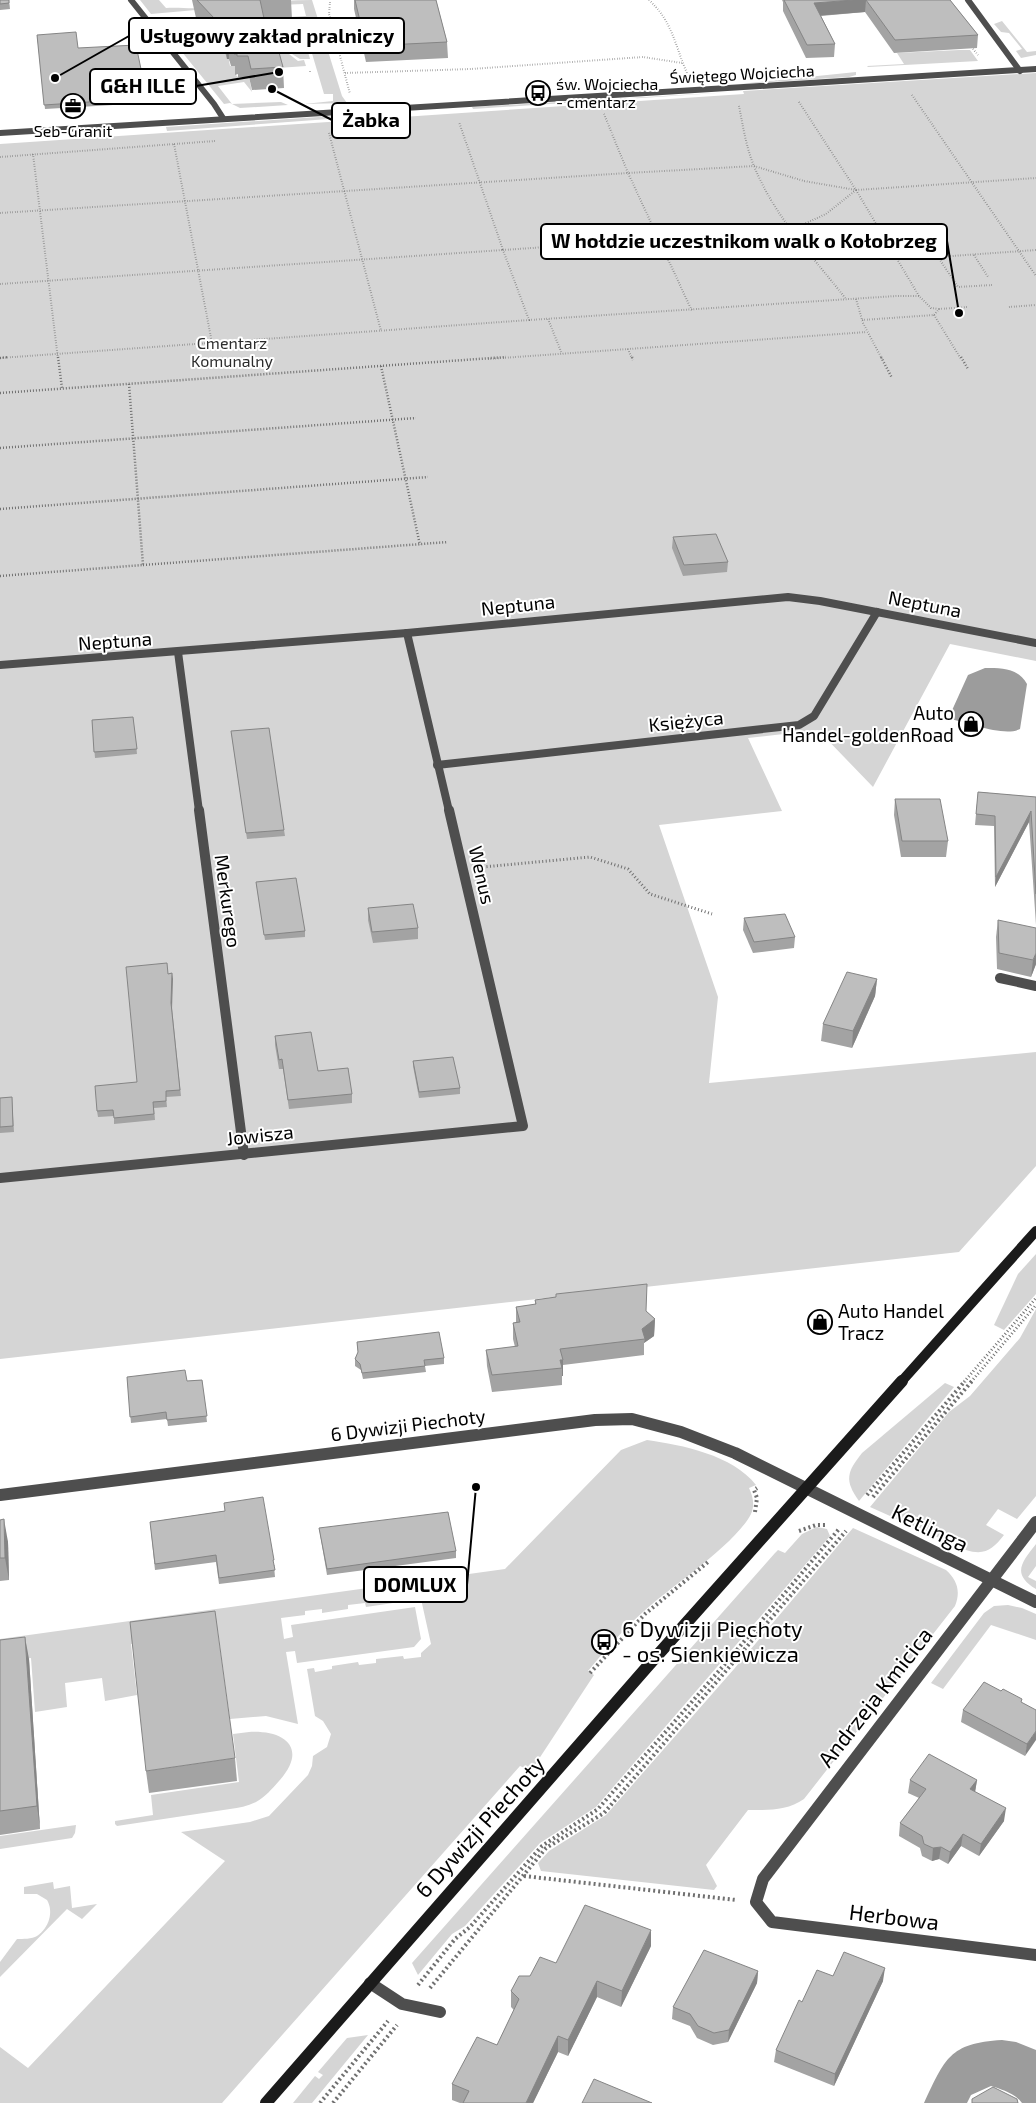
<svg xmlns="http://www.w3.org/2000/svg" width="1036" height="2103" viewBox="0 0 1036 2103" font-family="'Exo 2',sans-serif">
<rect width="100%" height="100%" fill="#fff"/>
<g fill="#d5d5d5">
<path d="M140 0H159L166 8C178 7 189 9 200 8 238 5 275 0 312 0L342 96 347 103 304 104 333 101V94H324L308 40 303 37 289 36 288 33 299 30 301 26 282 27 283 34 273 35 274 38H284L289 54 298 61 304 60 306 66 278 68 257 19 306 16 303 4 229 7 151 14Z"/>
<polygon points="1002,21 1027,52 1036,51 1036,55 1021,58 1016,51 1022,49 1009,33 1001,32 994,24"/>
<polygon points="218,23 224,40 221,40 222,45 226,45 232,59 229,61 230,66 235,66 235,74 238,77 249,77 252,92 244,82 218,86 232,104 281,102 288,105 240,108 230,103 224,104 165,31 173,26 176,31 185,30 182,25"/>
<polygon points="288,38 305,41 310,59 300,59 292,54"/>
<polygon points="959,50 970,50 978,61 868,67 867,66 904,64 897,53"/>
<polygon points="856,72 856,75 849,77 739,84"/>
<polygon points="1036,73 1036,661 950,644 873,787 818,730 748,738 782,811 659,825 718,997 709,1083 1036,1052 1036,1166 959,1252 0,1359 0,144 744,94 743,91"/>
<polygon points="732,92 473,109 472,107"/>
<polygon points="410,111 410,113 167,131 166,127"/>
<polygon points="1036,1254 1036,1294 1004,1330 994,1325 1018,1274"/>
<path d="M1036 1309V1496L1017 1519 998 1509 986 1525 1004 1535C993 1549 985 1556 966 1550L870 1507 949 1412 970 1396 1020 1338Z"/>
<path d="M945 1383 954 1387 859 1501C844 1480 847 1472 862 1453Z"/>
<path d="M647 1440C682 1445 733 1455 756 1485L749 1488C753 1497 755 1505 751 1514 735 1545 670 1587 643 1612 623 1630 605 1650 588 1671L594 1675 531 1771 520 1766 222 2103H0V2047L28 2068 225 1861 181 1832 250 1822 269 1816 308 1775 312 1766 313 1756 327 1747 331 1734 323 1721 315 1716 307 1669 314 1668 315 1672 332 1669V1666L358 1662 359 1665 376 1663V1659L403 1656 404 1659 421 1657V1653L431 1644 421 1599 410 1601 409 1597 393 1600V1603L366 1607 365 1603 348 1605V1609L322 1613V1609L305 1611V1615L281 1618 284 1639 293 1637 291 1625 415 1607 421 1639 414 1647 297 1663 295 1651 286 1652 298 1724 266 1716 230 1719 218 1631 131 1644 137 1695 105 1701 102 1678 65 1683 67 1707 35 1712 31 1658 0 1662V1639L505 1569 621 1450Z"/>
<polygon points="817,1527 827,1529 830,1536 596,1807 540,1843 465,1926 452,1934 418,1975 412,1963 775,1553 778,1550 785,1553 802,1534"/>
<path d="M853 1528 946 1570C957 1580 961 1591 955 1606L804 1799C787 1811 768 1810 748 1810L706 1865 717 1886 714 1890 541 1871 538 1863 549 1851 606 1815 734 1669Z"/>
<path d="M1036 1544V1566L1028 1577 1036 1581V1589C1011 1574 1022 1562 1036 1544Z"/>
<polygon points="1008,1605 1022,1608 1036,1614 1036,1640 991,1625 943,1689 931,1683 984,1613 994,1606"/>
<path d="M249 1732C286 1730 308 1749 279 1781 272 1789 265 1797 256 1802 247 1806 239 1808 230 1809L117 1826 115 1824V1821L153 1815 151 1795 239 1782 233 1734Z"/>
<polygon points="76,1825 75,1833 72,1838 0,1849 0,1836"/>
<path d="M53 1882 54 1889 70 1886 72 1908 97 1904 82 1919 67 1909 0 1977V1962L17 1939C23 1939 32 1939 37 1936 49 1928 54 1912 47 1900L37 1894H24V1887Z"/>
<polygon points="368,2035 312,2103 293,2103 315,2076 319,2079 323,2075 318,2072 347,2038"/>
</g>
<g fill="#9c9c9c">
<path d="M985 668C1002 668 1018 668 1027 684L1020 729C1005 737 968 723 951 719L949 717 968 675Z"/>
<path d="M1002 2040 1016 2042 1036 2050V2103H1022C1016 2094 1001 2089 991 2086L971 2095 967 2103H924C945 2059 949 2043 1002 2040Z"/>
</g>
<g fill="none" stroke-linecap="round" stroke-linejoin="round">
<g stroke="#707070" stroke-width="2" stroke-dasharray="0.5 2" stroke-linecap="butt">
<path d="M649 0C673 22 675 46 687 73"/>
<polyline points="330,2 329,14 350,94"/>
<polyline points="973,49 978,55"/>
<polyline points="310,71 310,73"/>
<polyline points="345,73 471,69 643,57 682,63"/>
<polyline points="912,95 1036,276"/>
<polyline points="799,102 856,190 919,296"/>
<path d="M739 106C743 126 746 147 754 166 774 216 813 257 846 299"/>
<polyline points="604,114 628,173 754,166 804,181 856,190 1036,178"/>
<polyline points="329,133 381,331"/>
<polyline points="174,144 212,343"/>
<polyline points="33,154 58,359"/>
<polyline points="0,157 215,141"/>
<polyline points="0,213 628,173 692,311"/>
<polyline points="974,255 988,277"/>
<polyline points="0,284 503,250 459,122"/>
<polyline points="992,285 958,287 938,257 1036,250"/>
<polyline points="856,299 863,323 882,359"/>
<polyline points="1009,307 1036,305"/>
<polyline points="934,315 961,359"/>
<polyline points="548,319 562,354"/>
<polyline points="529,320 896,296 919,296 931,308 939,309"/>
<polyline points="862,320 934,315 939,309 968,307"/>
<polyline points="628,349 632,359"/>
<polyline points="0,358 529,320 503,250 791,230 826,214 856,190"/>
<polyline points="488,359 867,332"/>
</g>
<g stroke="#707070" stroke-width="2.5" stroke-dasharray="1 2" stroke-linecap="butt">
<polyline points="58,357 62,388"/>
<polyline points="632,357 633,360"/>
<polyline points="881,357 892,378"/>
<polyline points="961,357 968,369"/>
<polyline points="0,358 8,357"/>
<polyline points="381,366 420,545"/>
<polyline points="0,393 506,357"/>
<polyline points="0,448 416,418"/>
<polyline points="0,509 428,477"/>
<polyline points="143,565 448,542"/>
<polyline points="0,576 143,565 129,384"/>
</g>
<g stroke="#707070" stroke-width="3" stroke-dasharray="1 2.5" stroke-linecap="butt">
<polyline points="483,867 590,857 628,869 650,894 712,914"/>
<polyline points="964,1382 1036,1298"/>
<polyline points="971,1382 1036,1305"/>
</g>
<g stroke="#707070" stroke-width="4" stroke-dasharray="2 3" stroke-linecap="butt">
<polyline points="867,1495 965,1381"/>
<polyline points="873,1497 972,1381"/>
<polyline points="755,1512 757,1498 754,1490 757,1488"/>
<polyline points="799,1531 816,1525 827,1525"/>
<polyline points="590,1673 645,1614 708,1562"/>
<polyline points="524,1876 736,1900"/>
<polyline points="418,1985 455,1939 470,1927 542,1846 598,1809 725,1664 839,1529"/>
<polyline points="430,1988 546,1848 604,1813 846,1531"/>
<polyline points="320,2103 388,2021"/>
<polyline points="333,2103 397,2025"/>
</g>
<polyline stroke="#4e4e4e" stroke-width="10" points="1000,978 1036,986"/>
<polyline stroke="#4e4e4e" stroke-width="12" points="370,1983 402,2004 440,2012"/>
<g stroke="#4e4e4e" stroke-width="6">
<polyline points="131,0 214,104 223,118"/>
<polyline points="968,0 1020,71"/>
<polyline points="0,133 1036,69"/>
</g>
<g stroke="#4e4e4e" stroke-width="8">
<polyline points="407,633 449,811"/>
<polyline points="178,652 199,811"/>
<polyline points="0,665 407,633 788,597 820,601 1036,643"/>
<polyline points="437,765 799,725 814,716 877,612"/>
</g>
<g stroke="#4e4e4e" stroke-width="10">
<polyline points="199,810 244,1155"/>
<polyline points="0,1178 523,1126 449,810"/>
</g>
<g stroke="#4e4e4e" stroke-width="12">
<polyline points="0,1495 595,1420 632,1419 681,1432 735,1453 1036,1602"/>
<polyline points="1036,1522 763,1879 756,1902 772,1922 1036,1955"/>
</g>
<polyline stroke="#1b1b1b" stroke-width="10" points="901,1382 1036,1231"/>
<polyline stroke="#1b1b1b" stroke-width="12" points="266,2103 647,1667 902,1381"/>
</g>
<g fill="#a3a3a3">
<polygon points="0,0 9,0 10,9 0,10"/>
<polygon points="192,0 291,0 292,19 264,20 270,46 283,67 284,88 252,90 249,77 238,77 238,74 235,75 235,66 231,66 229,59 227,59 221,38 215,38 196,18"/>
<polygon points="354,0 436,0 447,42 448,58 366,62 354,9"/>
<polygon points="782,0 950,0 978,35 977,48 894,53 865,12 821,16 835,44 834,57 806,58 783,11 783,2"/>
<polygon points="37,35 78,48 147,98 147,103 45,109"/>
<polygon points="673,537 728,562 727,572 683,576 672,548"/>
<polygon points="133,717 137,754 95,758 92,720"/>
<polygon points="231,731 284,830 285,836 247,839"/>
<polygon points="978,792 1036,797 1036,925 1029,822 995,887 994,826 975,825"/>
<polygon points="895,799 948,841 946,857 901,857 894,815"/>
<polygon points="256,882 305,931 305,937 265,940"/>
<polygon points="368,908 418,928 418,939 373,943 368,920"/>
<polygon points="744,918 795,937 794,948 753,953 743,930"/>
<polygon points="998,920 1036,964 1031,977 997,969 996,937"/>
<polygon points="172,973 172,1008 181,1096 166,1097 167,1107 154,1108 155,1120 114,1124 114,1116 98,1117 97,1111 137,1082 168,974"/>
<polygon points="877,979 875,996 852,1048 821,1041 823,1024"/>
<polygon points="275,1036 318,1071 352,1094 352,1103 289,1109 283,1069 279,1069 275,1045"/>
<polygon points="413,1061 460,1088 460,1094 419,1098 413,1066"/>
<polygon points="12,1097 14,1132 0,1133 0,1098"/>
<polygon points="556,1294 646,1311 655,1319 654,1336 644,1343 644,1355 563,1365 563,1376 562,1376 562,1385 492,1392 487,1366 486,1350 515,1347 513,1339 513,1323 516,1322 516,1307 535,1305 535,1300 556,1297"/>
<polygon points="357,1342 444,1358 444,1364 425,1366 426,1372 363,1379 361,1370 355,1366 355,1359 358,1353"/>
<polygon points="127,1377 187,1381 202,1380 207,1422 168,1426 167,1419 131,1423"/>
<polygon points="225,1511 275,1566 274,1566 275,1577 219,1584 216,1562 155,1570 150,1522"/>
<polygon points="0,1520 8,1542 9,1580 0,1581"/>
<polygon points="319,1528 456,1551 456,1558 327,1575"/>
<polygon points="0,1640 29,1659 40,1829 0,1835"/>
<polygon points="963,1710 1036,1710 1025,1756 961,1722"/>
<polygon points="235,1758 237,1781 149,1793 146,1771"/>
<polygon points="910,1780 977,1780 975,1792 1004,1821 979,1856 961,1846 948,1864 939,1859 932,1861 922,1856 920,1848 899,1836 900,1823 919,1798 908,1793"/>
<polygon points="651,1946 621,2007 597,1997 568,2056 558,2052 533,2103 460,2103 452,2100 452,2084 497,2045 514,2010 511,2007 511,1991 530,1976 556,1963"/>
<polygon points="758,1971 757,1983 728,2042 713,2045 697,2038 690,2026 672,2019 673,2007"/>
<polygon points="833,1976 883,1981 834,2086 774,2062 776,2050 802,2002"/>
</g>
<g fill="#858585">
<polygon points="854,0 866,0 865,12 814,16 814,3"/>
<polygon points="228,38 229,59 227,59 225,39"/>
<polygon points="1031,811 1029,822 995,887 996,877"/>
<polygon points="1036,953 1036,964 1031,977 1033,960"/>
<polygon points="172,973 173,979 172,1009 171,1003"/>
<polygon points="877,979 875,996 852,1048 853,1031"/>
<polygon points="655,1319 654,1336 644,1343 645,1339 642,1329"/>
<polygon points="560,1360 563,1360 563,1376 562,1376 562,1368"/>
<polygon points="4,1519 8,1542 9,1580 5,1558"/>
<polygon points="25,1637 29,1659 40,1829 37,1806"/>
<polygon points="1036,1731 1036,1740 1025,1756 1027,1744"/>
<polygon points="977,1780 975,1792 970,1789"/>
<polygon points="1006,1808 1004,1821 979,1856 981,1844"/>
<polygon points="963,1834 961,1846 948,1864 950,1852"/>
<polygon points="941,1847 939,1859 932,1861 933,1848"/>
<polygon points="651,1930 651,1946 621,2007 622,1991"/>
<polygon points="885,1968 883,1981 834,2086 835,2074"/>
<polygon points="758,1971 757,1983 728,2042 729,2030"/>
<polygon points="597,1981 597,1997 568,2056 568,2040"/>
<polygon points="558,2036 558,2052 533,2103 526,2103"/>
</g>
<g fill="#bebebe" stroke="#858585">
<polygon points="0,0 9,0 9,3 0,4"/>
<polygon points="197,0 260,0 270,46 277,45 283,67 251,69 248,56 237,56 237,54 234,54 233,45 229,45 228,38 225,39 219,18 214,18"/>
<polygon points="355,0 436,0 447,42 366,46"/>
<polygon points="784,0 854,0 814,3 835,44 807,45"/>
<polygon points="866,0 950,0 978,35 895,40"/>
<polygon points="76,32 78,48 136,45 147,98 44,105 37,35"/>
<polygon points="716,534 728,562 684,565 673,537"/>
<polygon points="133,717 137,749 94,752 92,720"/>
<polygon points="269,728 284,830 246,833 231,731"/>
<polygon points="978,792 1036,797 1036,894 1031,811 996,877 995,816 976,814"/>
<polygon points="895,799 940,799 948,841 902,841"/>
<polygon points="296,878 305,931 264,935 256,882"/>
<polygon points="413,904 418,928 372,932 368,908"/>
<polygon points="785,914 795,937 754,942 744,918"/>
<polygon points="998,920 1036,928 1036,953 1033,960 999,953"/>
<polygon points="167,963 168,974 172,973 171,1003 180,1090 166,1091 166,1101 153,1102 154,1114 114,1118 113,1110 97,1111 95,1086 137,1082 126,967"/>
<polygon points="847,972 877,979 853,1031 823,1024"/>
<polygon points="311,1032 318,1071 348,1068 352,1094 288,1100 282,1059 279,1060 275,1036"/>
<polygon points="453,1057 460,1088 419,1092 413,1061"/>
<polygon points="12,1097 13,1126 0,1127 0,1098"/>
<polygon points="647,1284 646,1311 655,1319 642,1329 645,1339 560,1349 563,1360 560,1360 562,1368 492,1375 486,1350 518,1346 513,1323 520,1322 516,1307 536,1304 535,1300 556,1297 556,1294"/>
<polygon points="439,1332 444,1358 424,1360 425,1366 362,1373 360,1364 355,1359 358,1352 357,1342"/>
<polygon points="185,1370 187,1381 202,1380 207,1416 167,1420 166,1412 130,1417 127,1377"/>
<polygon points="263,1497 274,1560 273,1560 275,1570 219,1578 216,1555 155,1564 150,1522 225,1511 224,1503"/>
<polygon points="448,1512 456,1551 327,1569 319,1528"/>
<polygon points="4,1519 5,1558 0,1558 0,1520"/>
<polygon points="215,1611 235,1758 146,1771 130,1622"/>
<polygon points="25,1637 37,1806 0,1811 0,1640"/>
<polygon points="984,1682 1001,1691 1003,1689 1022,1699 1021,1702 1036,1710 1036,1731 1027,1744 963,1710"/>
<polygon points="929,1754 977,1780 970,1789 1006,1808 981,1844 963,1834 950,1852 941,1847 933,1848 924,1844 922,1836 900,1823 926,1789 910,1780"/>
<polygon points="585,1905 651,1930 622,1991 597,1981 568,2040 558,2036 526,2103 463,2103 469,2091 452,2084 477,2037 497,2045 519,1999 511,1991 519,1976 530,1976 540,1957 556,1963"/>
<polygon points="704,1950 758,1971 729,2030 714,2033 698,2026 690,2014 673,2007"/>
<polygon points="844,1952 885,1968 835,2074 776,2050 799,2000 802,2002 817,1970 833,1976"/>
<polygon points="594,2079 652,2103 582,2103"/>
<polygon points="993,2087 1017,2099 1018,2103 972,2103 972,2099"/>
</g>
<defs>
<symbol id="bus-ring" viewBox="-11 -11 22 22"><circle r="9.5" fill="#fff" stroke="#000" stroke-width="1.5"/><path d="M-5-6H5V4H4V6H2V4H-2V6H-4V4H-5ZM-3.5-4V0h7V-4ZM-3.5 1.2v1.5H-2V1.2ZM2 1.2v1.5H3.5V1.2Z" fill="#000"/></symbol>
<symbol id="office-ring" viewBox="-11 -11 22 22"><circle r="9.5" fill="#fff" stroke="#000" stroke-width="1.5"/><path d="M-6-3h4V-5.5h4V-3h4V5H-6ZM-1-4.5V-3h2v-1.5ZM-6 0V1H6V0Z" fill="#000"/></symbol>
<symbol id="shop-ring" viewBox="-11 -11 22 22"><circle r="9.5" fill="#fff" stroke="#000" stroke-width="1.5"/><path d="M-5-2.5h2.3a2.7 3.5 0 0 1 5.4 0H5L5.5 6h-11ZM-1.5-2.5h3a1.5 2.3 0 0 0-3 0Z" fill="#000"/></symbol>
</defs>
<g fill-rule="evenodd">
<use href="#bus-ring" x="524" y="79" width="28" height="28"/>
<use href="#office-ring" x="59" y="92" width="28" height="28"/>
<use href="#shop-ring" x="957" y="710" width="28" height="28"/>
<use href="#shop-ring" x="806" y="1308" width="28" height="28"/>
<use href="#bus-ring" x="590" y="1628" width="28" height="28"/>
</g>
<g text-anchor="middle" stroke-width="4" stroke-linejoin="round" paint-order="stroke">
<g font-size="16" fill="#000" stroke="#fff">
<text transform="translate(742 74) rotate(-3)" y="6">Świętego Wojciecha</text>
</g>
<g font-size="16" fill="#000" stroke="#fff" text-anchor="start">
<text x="556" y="90">św. Wojciecha<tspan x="556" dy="18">- cmentarz</tspan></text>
<text x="73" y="137" text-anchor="middle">Seb-Granit</text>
</g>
<g font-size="16" fill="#2c2c2c" stroke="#fff">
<text x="232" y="349">Cmentarz<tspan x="232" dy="18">Komunalny</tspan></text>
</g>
<g font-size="19" fill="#000" stroke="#fff">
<text transform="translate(925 604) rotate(11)" y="7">Neptuna</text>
<text transform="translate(518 605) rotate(-6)" y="7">Neptuna</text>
<text transform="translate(115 641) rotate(-4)" y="7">Neptuna</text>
<text transform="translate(686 721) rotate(-6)" y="7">Księżyca</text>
<text transform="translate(482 875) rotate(77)" y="7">Wenus</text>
<text transform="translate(228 901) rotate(82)" y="7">Merkurego</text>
<text transform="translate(260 1135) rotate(-6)" y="7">Jowisza</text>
<text transform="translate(408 1425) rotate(-7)" y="7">6 Dywizji Piechoty</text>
</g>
<g font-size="19" fill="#000" stroke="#fff" text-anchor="end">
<text x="954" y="720">Auto<tspan x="954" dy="22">Handel-goldenRoad</tspan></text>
<text x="838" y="1318" text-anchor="start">Auto Handel<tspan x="838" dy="22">Tracz</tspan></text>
</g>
<g font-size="22" fill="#000" stroke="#fff">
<text transform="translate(930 1528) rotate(26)" y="8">Ketlinga</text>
<text transform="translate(875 1697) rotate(-52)" y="8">Andrzeja Kmicica</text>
<text transform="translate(480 1827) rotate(-48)" y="8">6 Dywizji Piechoty</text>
<text transform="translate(894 1917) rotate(7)" y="8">Herbowa</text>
</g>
<g font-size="22" fill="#000" stroke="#fff" text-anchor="start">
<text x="622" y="1637">6 Dywizji Piechoty<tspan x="622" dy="25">- os. Sienkiewicza</tspan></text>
</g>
</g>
<path fill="none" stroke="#000" stroke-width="2" d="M55 78L129 36M279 72L196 86M272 89L332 120M959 313L947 241M476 1487L467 1585"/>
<g fill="#000" stroke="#fff" stroke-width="2">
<circle cx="55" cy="78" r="5"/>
<circle cx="279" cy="72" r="5"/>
<circle cx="272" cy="89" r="5"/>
<circle cx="959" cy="313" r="5"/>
<circle cx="476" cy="1487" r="5"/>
</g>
<g fill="#fff" stroke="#000" stroke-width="2">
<rect x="129" y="18" width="275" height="35" rx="5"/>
<rect x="90" y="69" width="106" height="35" rx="5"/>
<rect x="332" y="103" width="78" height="35" rx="5"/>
<rect x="541" y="224" width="406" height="35" rx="5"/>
<rect x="364" y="1567" width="103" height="35" rx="5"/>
</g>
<g font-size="20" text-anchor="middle" font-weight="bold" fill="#000">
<text x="267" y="43">Usługowy zakład pralniczy</text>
<text x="143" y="93">G&amp;H ILLE</text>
<text x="371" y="127">Żabka</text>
<text x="744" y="248">W hołdzie uczestnikom walk o Kołobrzeg</text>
<text x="415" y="1592">DOMLUX</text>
</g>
</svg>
